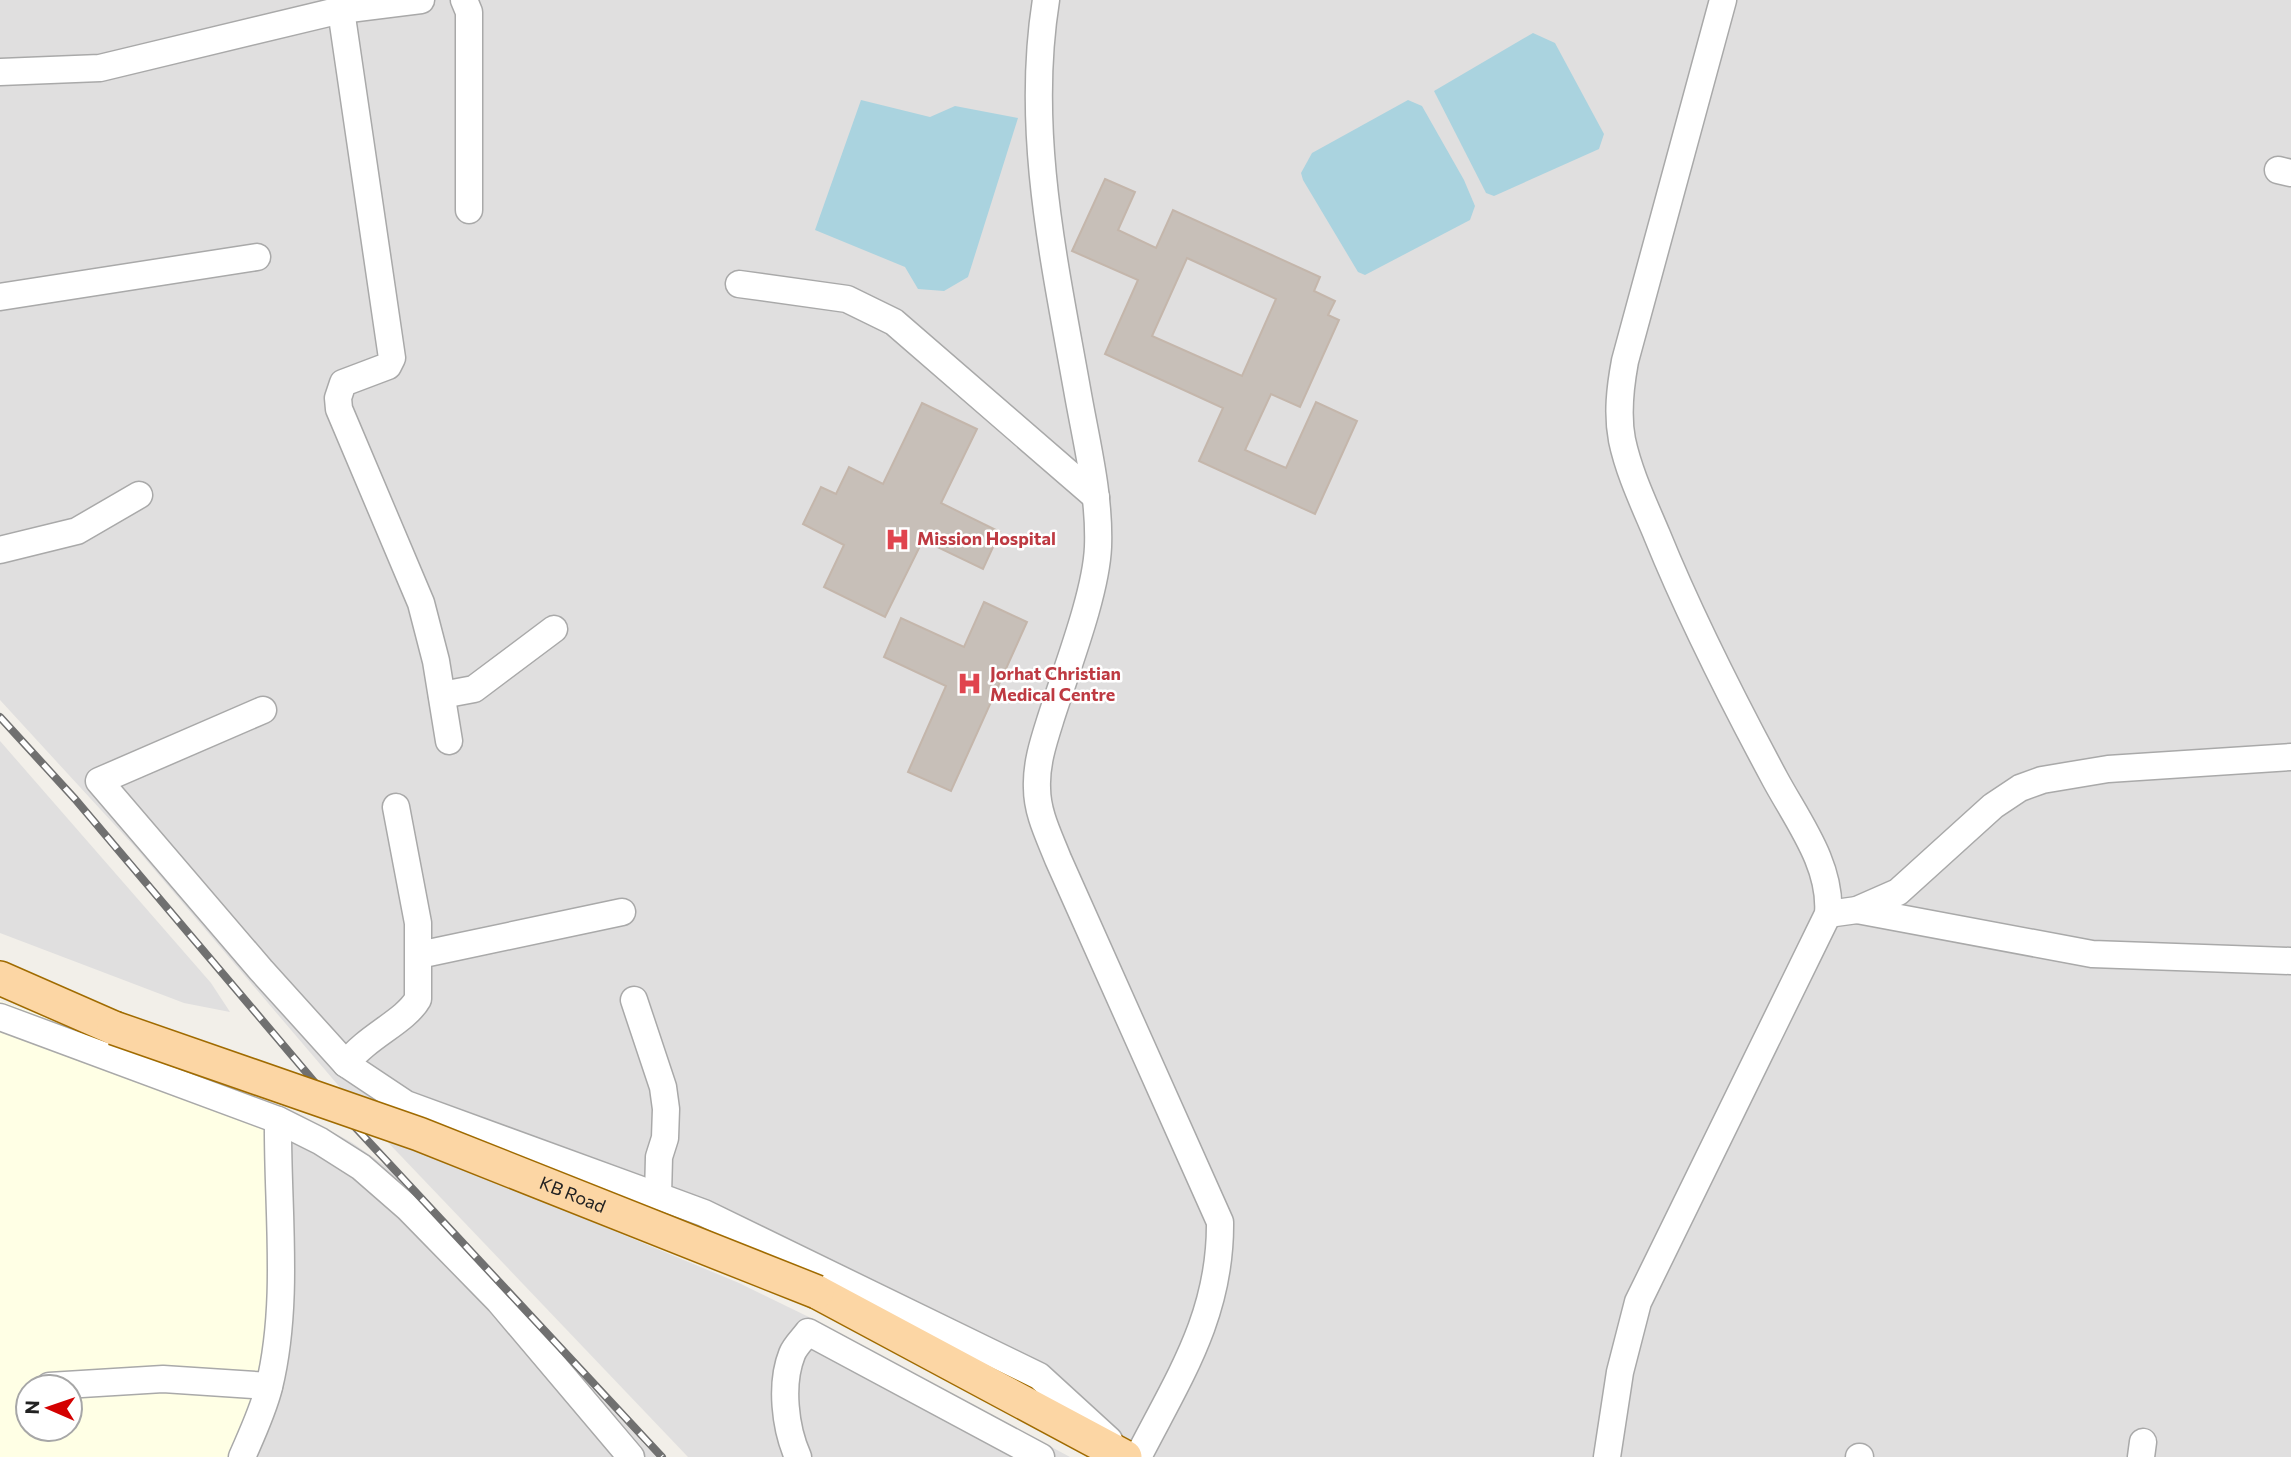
<svg xmlns="http://www.w3.org/2000/svg" width="2291" height="1457" viewBox="0 0 2291 1457" font-family="Commissioner,sans-serif">
<rect width="100%" height="100%" fill="#f2efe9"/>
<g fill="#e0dfdf">
<polygon points="0,0 2291,0 2291,1457 1133,1457 919,1335 349,1098 135,847 0,700"/>
<polygon points="0,741 211,983 230,1012 184,1003 0,933"/>
<polygon points="263,1100 293,1111 351,1142 390,1169 656,1457 229,1457 246,1419 269,1177"/>
<polygon points="379,1133 739,1283 815,1320 1070,1457 688,1457"/>
</g>
<path fill="#ffffe5" fill-rule="evenodd" d="M0 1001 194 1070 263 1100 269 1177 270 1276 263 1359 246 1419 229 1457H0ZM28 1387H70V1429H28Z"/>
<g fill="#aad3df">
<polygon points="1533,33 1555,43 1604,134 1599,149 1494,196 1486,193 1434,91"/>
<polygon points="861,100 930,117 955,106 1018,118 968,277 944,291 918,289 905,267 815,230"/>
<polygon points="1408,100 1422,106 1464,180 1475,206 1470,220 1365,275 1358,272 1303,180 1301,173 1312,153"/>
</g>
<g fill="#c7bfb8" stroke="#c4b6ab" stroke-width="2" fill-rule="evenodd">
<path d="M1105 179 1135 192 1118 230 1156 248 1173 210 1320 277 1314 291 1335 301 1328 315 1339 320 1300 407 1271 394 1245 450 1286 468 1316 402 1357 421 1315 514 1199 461 1223 408 1105 354 1138 280 1072 251ZM1187 258 1276 299 1242 376 1152 336Z"/>
<polygon points="922,403 977,429 941,503 1000,532 983,569 923,540 885,617 824,587 844,545 803,524 821,487 836,494 849,467 883,484"/>
<polygon points="984,602 1027,622 951,791 908,772 946,686 884,657 901,618 964,647"/>
</g>
<g fill="none" stroke-linecap="round" stroke-linejoin="round">
<defs>
<g id="minor">
<polyline points="464,0 469,12 469,210"/>
<path d="M1046 0C1025 131 1054 260 1077 389 1086 441 1100 494 1098 547 1096 595 1065 673 1050 721 1043 743 1036 765 1037 788 1037 813 1049 836 1058 859L1220 1222C1221 1315 1179 1377 1138 1457"/>
<polyline points="341,10 392,358 388,366 343,383 338,398 339,409 421,603 436,661 449,741"/>
<polyline points="0,72 100,68 341,10 421,0"/>
<polyline points="2278,170 2291,173"/>
<polyline points="739,284 847,299 894,322 1096,497"/>
<polyline points="0,297 257,257"/>
<polyline points="0,550 77,531 139,495"/>
<polyline points="442,695 474,689 554,629"/>
<polyline points="263,710 99,781 261,970 346,1064 406,1104 658,1196"/>
<polyline points="1857,910 2092,954 2291,961"/>
<polyline points="1828,914 1857,910 1898,892 1993,806 2020,788 2042,780 2108,769 2291,757"/>
<polyline points="419,955 622,912"/>
<polyline points="634,1000 663,1087 666,1109 665,1138 659,1157 658,1196 704,1213 1039,1376 1109,1440"/>
<path d="M0 1017 278 1120C277 1207 290 1301 269 1387 263 1411 252 1434 242 1457"/>
<path d="M346 1064C367 1036 405 1022 418 999V923L396 807"/>
<polyline points="278,1120 320,1141 361,1167 408,1208 499,1301 631,1457"/>
<polyline points="49,1386 163,1379 269,1386"/>
<path d="M798 1457C785 1428 780 1384 792 1354 795 1346 803 1339 808 1332L1041 1457"/>
<path d="M1607 1457 1620 1372 1638 1302 1828 914C1832 865 1797 820 1775 779 1732 699 1691 619 1657 535 1644 504 1629 473 1622 440 1617 414 1620 388 1625 361L1723 0"/>
<polyline points="1859,1457 1860,1457"/>
<polyline points="2141,1457 2143,1442"/>
</g>
<g id="major">
<polyline points="0,978 114,1028"/>
<polyline points="817,1292 1125,1457"/>
</g>
</defs>
<use href="#minor" stroke="#a9a9a9" stroke-width="29"/>
<use href="#major" stroke="#a06b00" stroke-width="36"/>
<use href="#minor" stroke="#fff" stroke-width="26"/>
<use href="#major" stroke="#fcd6a4" stroke-width="33"/>
<defs>
<polyline id="rail" points="0,717 75,799 328,1098 662,1457"/>
</defs>
<use href="#rail" stroke="#707070" stroke-width="8"/>
<use href="#rail" stroke="#fff" stroke-width="5" stroke-dasharray="16" stroke-linecap="butt"/>
<defs>
<g id="major-bridge">
<path id="s1" d="M114 1028 419 1134 817 1292"/>
</g>
</defs>
<use href="#major-bridge" stroke="#a06b00" stroke-width="36" stroke-linecap="butt"/>
<use href="#major-bridge" stroke="#fcd6a4" stroke-width="33"/>
</g>
<defs>
<symbol id="hospital-bare" viewBox="-9 -9 18 18"><path d="M-5-5h3v3.5h4V-5h3V5h-3V1.5h-4V5h-3Z" fill="#e0444e" stroke="#fff" stroke-width="2.5" paint-order="stroke"/></symbol>
</defs>
<g fill-rule="evenodd">
<use href="#hospital-bare" x="880" y="522" width="35" height="35"/>
<use href="#hospital-bare" x="952" y="666" width="35" height="35"/>
</g>
<g text-anchor="middle" stroke-width="5" stroke-linejoin="round" paint-order="stroke">
<g font-size="18" font-weight="bold" fill="#be3a42" stroke="#fff" text-anchor="start">
<text x="917" y="545">Mission Hospital</text>
<text x="990" y="680">Jorhat Christian<tspan x="990" dy="21">Medical Centre</tspan></text>
</g>
<g font-size="18" fill="#222" stroke="#fff">
<text dy="6" stroke="none"><textPath href="#s1" startOffset="488">KB Road</textPath></text>
</g>
</g>
<g transform="translate(49 1408) rotate(272)"><circle r="33" fill="#ffffff" stroke="#a7a7a7" stroke-width="2"/>
<path d="M0-5L12 26L0 18L-12 26Z" fill="#d40000"/>
<text y="-10" font-size="19" font-weight="bold" text-anchor="middle" fill="#222222">N</text>
</g>
</svg>
